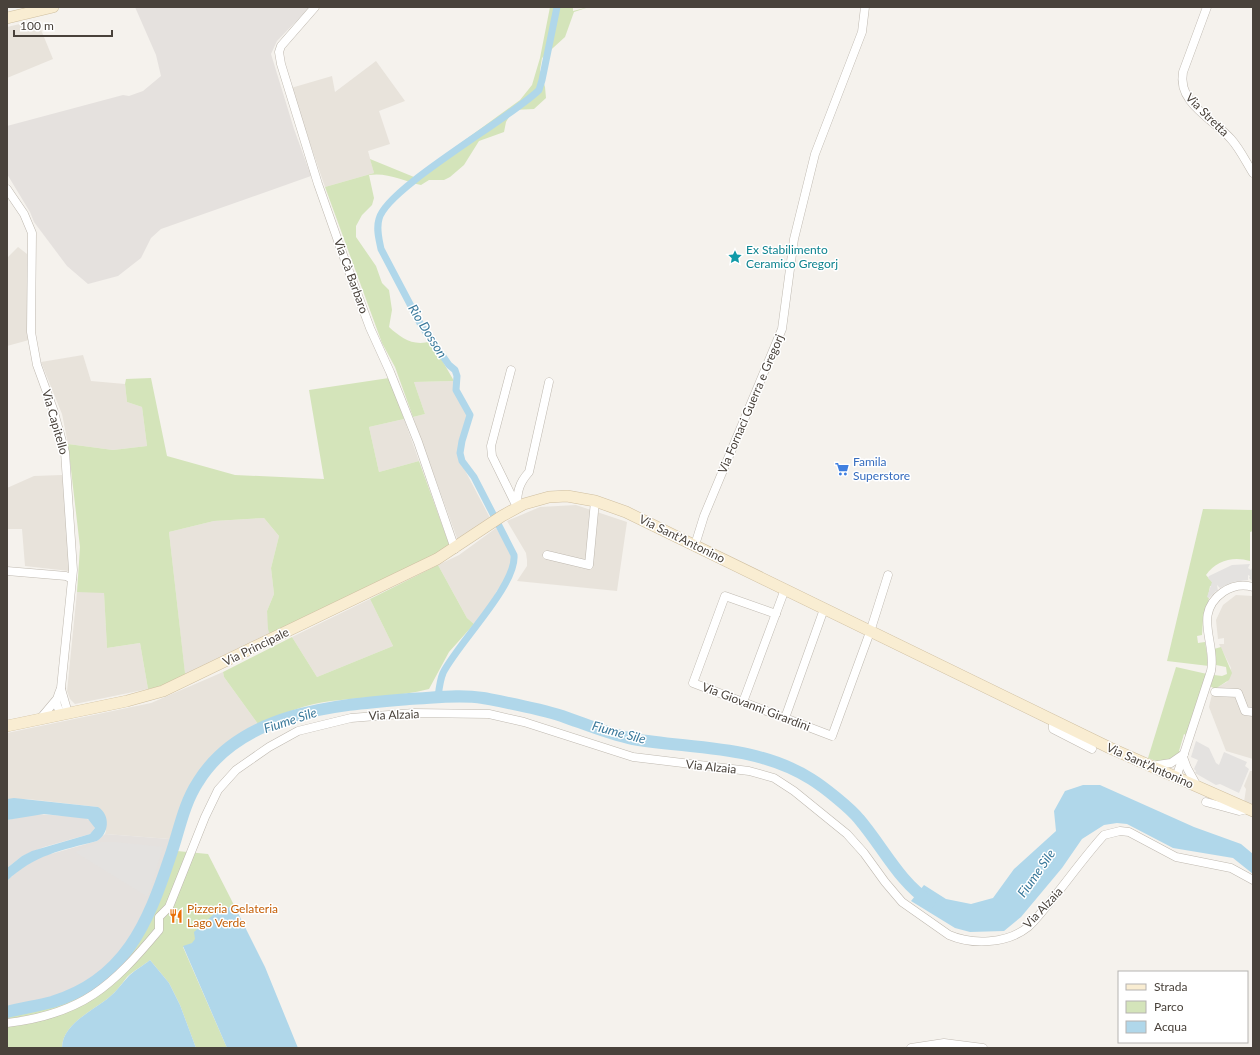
<svg xmlns="http://www.w3.org/2000/svg" width="1260" height="1055" viewBox="0 0 1260 1055" font-family="Lato,sans-serif">
<rect width="100%" height="100%" fill="#f5f2ed"/>
<g fill="#e8e3db">
<polygon points="37,20 53,59 7,78 7,27"/>
<polygon points="376,61 405,101 379,111 390,144 368,151 374,173 325,187 291,88 332,76 335,92"/>
<polygon points="18,247 27,254 29,340 7,346 7,258"/>
<polygon points="83,355 91,381 125,384 127,402 142,407 147,446 113,450 68,444 62,414 41,362"/>
<polygon points="454,381 455,394 468,416 458,448 458,457 490,518 458,541 413,417 425,414 414,382"/>
<polygon points="404,419 419,461 379,472 369,427"/>
<polygon points="62,475 70,535 69,571 25,566 22,529 7,529 7,488 34,476"/>
<polygon points="576,505 627,522 617,591 517,581 527,566 527,560 526,553 507,521 540,507"/>
<polygon points="264,518 279,536 271,568 274,594 267,611 270,635 187,676 185,674 169,532 214,521"/>
<polygon points="496,528 515,558 515,563 510,575 496,592 493,601 474,624 467,618 438,565 459,555"/>
<polygon points="77,592 104,592 107,648 140,643 148,689 75,704 70,699 67,691"/>
<polygon points="1236,595 1253,596 1253,759 1226,751 1209,707 1212,694 1216,688 1227,682 1231,668 1219,644 1224,644 1224,638 1218,639 1216,620 1223,605"/>
<polygon points="370,599 393,646 317,677 292,637"/>
<polygon points="223,672 224,677 258,724 230,740 207,761 184,799 170,839 105,834 106,831 98,807 27,799 7,799 7,733 151,703"/>
<polygon points="1250,771 1253,771 1253,805 1244,802 1246,789 1244,786"/>
</g>
<g fill="#e5e1de">
<polygon points="135,7 310,7 277,41 271,54 294,129 311,176 161,229 151,238 141,258 118,276 88,284 67,266 34,222 30,212 7,174 7,126 123,95 129,96 143,91 161,76 156,55"/>
<polygon points="35,814 84,817 92,822 95,828 90,834 44,847 22,856 7,868 7,820"/>
<polygon points="105,834 170,839 160,881 136,935 120,959 88,987 49,1006 28,1011 7,1012 7,881 20,869 40,857 97,841"/>
</g>
<g fill="#d4e4ba">
<path d="M550 7H573V11L589 7 574 12 565 37 542 58 540 70 545 87 546 98 534 109 513 110 506 122 504 132 479 141 464 165 450 177 444 180H429L421 185C404 181 387 172 369 175L374 198 372 205 362 215 356 226V237L376 266 382 283 389 290 392 310 389 327C401 338 414 347 431 341L454 381 414 382 425 414 413 417 395 367 382 343 325 187 374 173 370 159 414 177 520 100 532 85 540 58Z"/>
<polygon points="151,378 167,456 235,475 324,479 309,390 389,378 404,419 369,427 379,472 419,461 450,547 270,635 268,629 267,611 274,594 271,568 279,536 264,518 214,521 169,532 185,673 187,676 164,686 148,689 140,643 107,648 104,593 77,592 80,547 68,444 113,450 147,446 142,407 127,402 125,384 126,379"/>
<path d="M1203 509 1253 510V531L1250 532V561C1234 556 1216 560 1206 575L1212 582V586H1210L1208 597 1209 598 1203 620 1202 635 1197 636 1198 643 1205 642 1209 666 1167 661Z"/>
<path d="M438 565 467 618 474 624 449 652 429 689C397 697 364 697 331 701 305 704 282 714 258 724L224 677 223 672 292 637 317 677 393 646 370 599Z"/>
<polygon points="1221,647 1232,673 1229,680 1215,689 1210,686 1214,675 1222,676 1227,674 1226,667 1216,665 1214,649"/>
<path d="M1176 667 1207 674 1186 735 1184 734 1179 751 1181 752C1171 762 1161 764 1148 758Z"/>
<path d="M177 851 208 854 234 905 214 914 193 943 183 947 227 1048H196L180 1005 169 983 150 960C143 966 133 971 127 977 123 982 119 988 114 993 98 1009 62 1022 62 1048H7V1016C59 1010 110 981 140 938 144 932 147 923 150 916 160 895 168 873 177 851Z"/>
</g>
<g fill="#e4e2e0">
<polygon points="1250,564 1248,568 1251,570 1253,566 1253,582 1249,578 1250,576 1248,575 1248,580 1233,582 1220,588 1217,585 1218,591 1216,591 1209,598 1207,597 1212,582 1208,578 1209,576 1232,565"/>
<polygon points="1196,741 1209,748 1216,763 1219,765 1224,752 1247,762 1245,766 1249,769 1239,793 1220,784 1216,785 1195,773 1196,771 1194,769 1198,760 1191,757"/>
<polygon points="101,842 115,842 163,847 148,897 75,852"/>
</g>
<g fill="#b0d7ea">
<polygon points="1083,785 1100,785 1194,827 1241,844 1253,854 1253,874 1233,858 1173,848 1127,824 1117,823 1104,825 1082,839 1062,868 1021,917 1004,931 970,932 955,928 911,901 924,885 946,899 971,904 993,898 1014,869 1056,831 1054,811 1065,791"/>
<path d="M14 798 98 807C111 815 109 834 97 841 62 850 34 855 7 881V868L22 856 32 851 90 834 95 828 88 819 44 814 7 820V799Z"/>
<polygon points="234,905 265,967 298,1048 227,1048 183,946 192,943 195,939 194,932 214,914"/>
<path d="M150 960 169 983 180 1005 196 1048H62C62 1022 98 1009 114 993 119 988 123 982 128 977 133 971 143 966 150 960Z"/>
</g>
<g fill="none" stroke-linecap="round" stroke-linejoin="round">
<path stroke="#b0d7ea" stroke-width="7" d="M438 697C439 689 440 680 443 673 458 643 517 585 514 555L474 477 462 461 460 453 462 441 470 415 456 390 457 376 455 370 449 365 421 325 381 249C379 239 376 229 379 219 386 188 511 118 539 90L542 80 557 7"/>
<path stroke="#b0d7ea" stroke-width="12" d="M7 1012C22 1008 37 1006 52 1002 125 980 148 923 170 857 179 832 183 805 198 782 241 712 335 705 409 699 434 698 458 694 483 698 509 703 537 708 562 716 585 724 608 734 633 739 693 749 757 745 811 779 824 787 850 808 859 819 883 847 899 882 930 902"/>
<defs>
<g id="street">
<polyline points="315,7 281,46 279,52 281,64 318,184 343,255 370,328 390,372 418,442 455,549"/>
<path d="M1207 7 1183 72C1177 103 1213 119 1231 139 1240 149 1246 162 1253 173"/>
<path d="M7 189 24 214 32 233 31 332 37 365 53 409 65 452 73 570 61 688C56 700 54 704 62 714"/>
<polyline points="511,370 491,446 492,456 517,507"/>
<path d="M517 506C517 492 519 483 529 472L549 382"/>
<polyline points="695,545 704,516 782,329 794,239 815,154 862,32 865,7"/>
<polyline points="547,555 589,565 595,501"/>
<polyline points="7,571 66,576 72,579"/>
<polyline points="776,614 725,596 693,683 832,736 870,632 888,575"/>
<polyline points="61,689 68,713"/>
<polyline points="1215,692 1238,693 1245,711 1253,712"/>
<polyline points="743,702 785,589"/>
<polyline points="785,718 824,609"/>
<polyline points="40,719 56,700"/>
<polyline points="1053,720 1053,729 1092,749"/>
<polyline points="1183,757 1187,768 1197,786"/>
<polyline points="1151,766 1171,763 1184,754"/>
<path d="M1176 778 1211 671C1217 643 1192 614 1223 592 1232 586 1243 584 1253 587"/>
<polyline points="1206,802 1239,811 1247,809"/>
<path d="M7 1023C83 1014 112 986 159 930V917L169 907 205 817 218 790 236 770 269 747 298 731 351 718 414 713 489 714 524 722 633 757 749 771 774 778 794 791 847 834 864 853 885 882 902 902 949 935C972 945 1007 944 1028 927 1036 920 1043 910 1050 902 1068 880 1085 856 1104 835L1120 831 1129 832 1176 857 1231 868 1253 880"/>
<polyline points="911,1048 944,1043 983,1048"/>
</g>
<g id="secondary">
<polyline points="7,18 53,7"/>
<polyline points="7,726 127,701 163,691 437,559 502,516 524,504 549,497 567,496 595,501 626,512 1110,748 1253,811"/>
</g>
</defs>
<use href="#street" stroke="#bfb9b0" stroke-width="9"/>
<use href="#secondary" stroke="#cfbfa1" stroke-width="12"/>
<use href="#street" stroke="#fff" stroke-width="8"/>
<use href="#secondary" stroke="#f9edd2" stroke-width="11"/>
</g>
<defs>
<symbol id="sight-bare" viewBox="-9 -9 18 18"><path d="M0-6L1.8-2.2L6-1.7L2.9 1.2L3.7 5.4L0 3.3L-3.7 5.4L-2.9 1.2L-6-1.7L-1.8-2.2Z" fill="#0f9aa8" stroke="#fff" stroke-width="2.5" paint-order="stroke"/></symbol>
<symbol id="supermarket-bare" viewBox="-9 -9 18 18"><path d="M-6-5.5h2.5l.6 2H6L4.5 2H-2.5L-4.4-4H-6ZM-1.5 3.2a1.3 1.3 0 1 0 .1 0ZM3 3.2a1.3 1.3 0 1 0 .1 0Z" fill="#3f7fe0" stroke="#fff" stroke-width="2.5" paint-order="stroke"/></symbol>
<symbol id="restaurant-bare" viewBox="-9 -9 18 18"><path d="M-5-6h1v4h1v-4h1v4h1v-4h1v5L-1.5 .5V6h-2V.5L-5-1ZM5-6V6H3V1.5H1.5Q1.5-4 5-6Z" fill="#e8710a" stroke="#fff" stroke-width="2.5" paint-order="stroke"/></symbol>
</defs>
<g fill-rule="evenodd">
<use href="#sight-bare" x="725" y="247" width="20" height="20"/>
<use href="#supermarket-bare" x="832" y="459" width="20" height="20"/>
<use href="#restaurant-bare" x="166" y="906" width="20" height="20"/>
</g>
<g text-anchor="middle" stroke-width="3" stroke-linejoin="round" paint-order="stroke">
<g font-size="12" fill="#49423b" stroke="#fff">
<text transform="translate(1207 115) rotate(45)" y="4">Via Stretta</text>
<text transform="translate(351 276) rotate(70)" y="4">Via Cà Barbaro</text>
<text transform="translate(751 404) rotate(-67)" y="4">Via Fornaci Guerra e Gregorj</text>
<text transform="translate(55 422) rotate(74)" y="4">Via Capitello</text>
<text transform="translate(682 539) rotate(26)" y="4">Via Sant'Antonino</text>
<text transform="translate(256 647) rotate(-26)" y="4">Via Principale</text>
<text transform="translate(756 707) rotate(21)" y="4">Via Giovanni Girardini</text>
<text transform="translate(394 715) rotate(-2)" y="4">Via Alzaia</text>
<text transform="translate(1150 766) rotate(24)" y="4">Via Sant'Antonino</text>
<text transform="translate(711 767) rotate(6)" y="4">Via Alzaia</text>
<text transform="translate(1043 908) rotate(-47)" y="4">Via Alzaia</text>
</g>
<g font-size="12" fill="#0d838f" stroke="#fff" text-anchor="start">
<text x="746" y="254">Ex Stabilimento<tspan x="746" dy="14">Ceramico Gregorj</tspan></text>
</g>
<g font-size="12" fill="#366cbe" stroke="#fff" text-anchor="start">
<text x="853" y="466">Famila<tspan x="853" dy="14">Superstore</tspan></text>
</g>
<g font-size="12" fill="#c56008" stroke="#fff" text-anchor="start">
<text x="187" y="913">Pizzeria Gelateria<tspan x="187" dy="14">Lago Verde</tspan></text>
</g>
<g font-size="13" font-style="italic" fill="#3a799b" stroke="#fff">
<text transform="translate(428 331) rotate(58)" y="5">Rio Dosson</text>
<text transform="translate(290 720) rotate(-18)" y="5">Fiume Sile</text>
<text transform="translate(619 732) rotate(15)" y="5">Fiume Sile</text>
<text transform="translate(1036 873) rotate(-55)" y="5">Fiume Sile</text>
</g>
</g>
<rect width="1260" height="1055" fill="none" stroke="#49423b" stroke-width="16"/>
<rect x="1118" y="971" width="130" height="72" fill="#ffffff" stroke="#b6b3b1"/>
<rect x="1126" y="984" width="20" height="6" fill="#f9edd2" stroke="#b6b3b1"/>
<text x="1154" y="991" font-size="12" fill="#49423b">Strada</text>
<rect x="1126" y="1001" width="20" height="12" fill="#d4e4ba" stroke="#b6b3b1"/>
<text x="1154" y="1011" font-size="12" fill="#49423b">Parco</text>
<rect x="1126" y="1021" width="20" height="12" fill="#b0d7ea" stroke="#b6b3b1"/>
<text x="1154" y="1031" font-size="12" fill="#49423b">Acqua</text>
<path d="M14 30v6h98v-6" fill="none" stroke="#49423b" stroke-width="2"/>
<text x="20" y="30" font-size="12" fill="#49423b" stroke="#ffffff" stroke-width="3" paint-order="stroke">100 m</text>
</svg>
